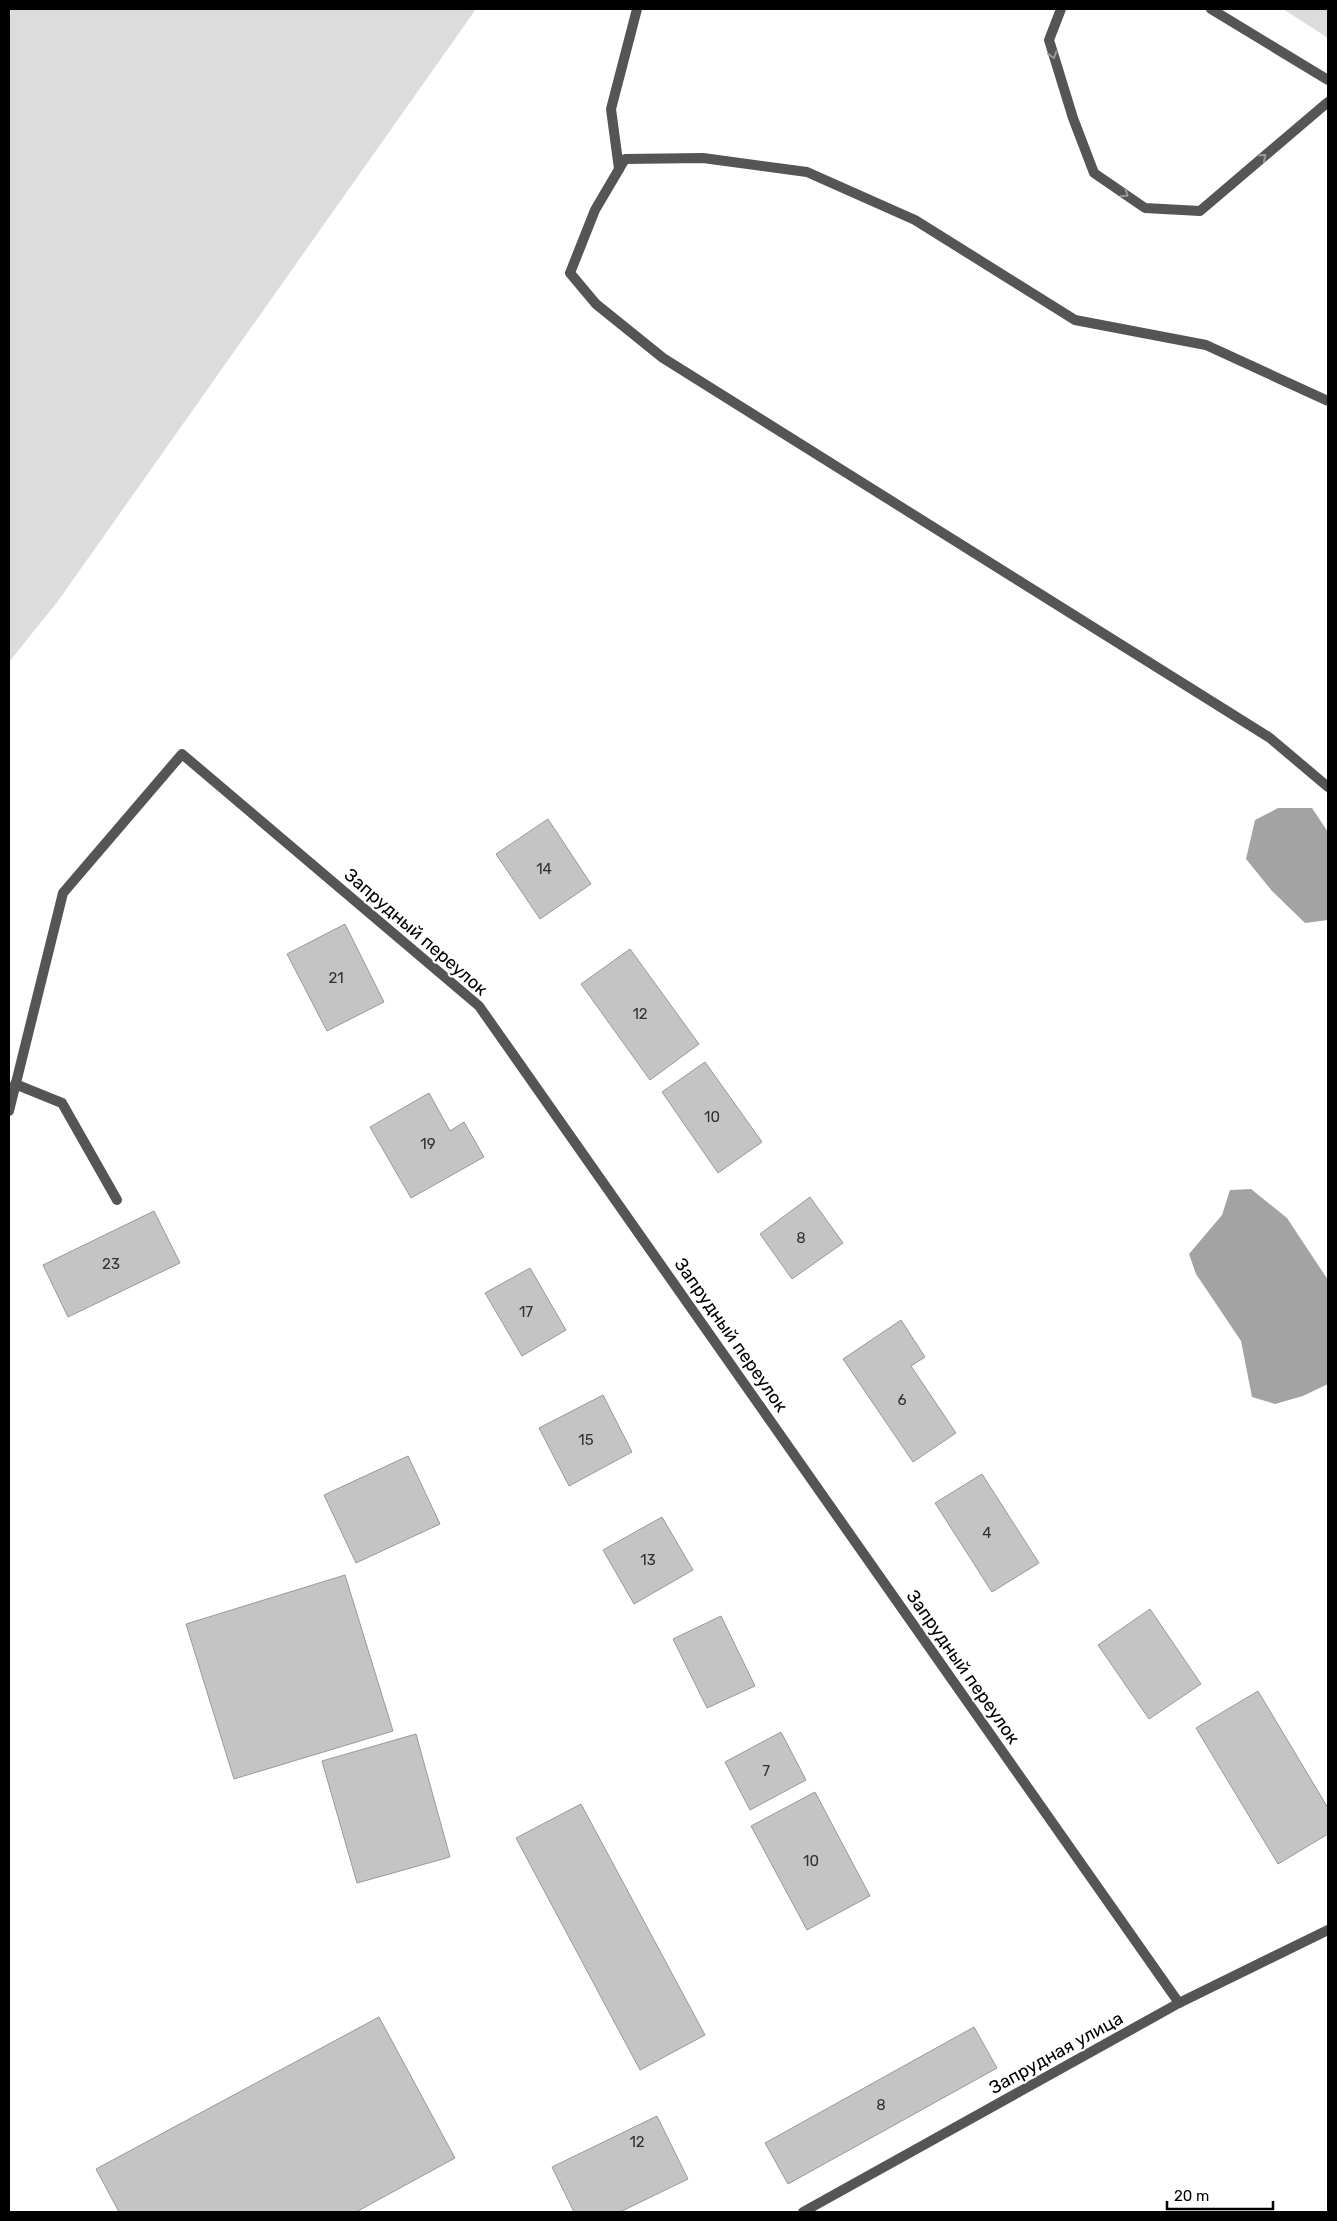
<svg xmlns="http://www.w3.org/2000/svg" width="1337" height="2221" viewBox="0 0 1337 2221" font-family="Rubik,sans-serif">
<rect width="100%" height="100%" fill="#fff"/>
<g fill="#dcdcdc">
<polygon points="9,9 476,9 58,601 9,662"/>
<polygon points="1283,9 1328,9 1328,38"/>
</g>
<g fill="#a3a3a3">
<polygon points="1278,808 1312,808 1328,832 1328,920 1305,923 1272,891 1246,859 1255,820"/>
<polygon points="1251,1189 1287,1218 1328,1280 1328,1384 1303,1396 1275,1404 1252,1397 1241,1341 1196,1274 1189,1254 1222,1215 1230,1190"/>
</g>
<g fill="#c4c4c4" stroke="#999">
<polygon points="548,819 591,884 540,919 496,854"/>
<polygon points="345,924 384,1002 327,1031 287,954"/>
<polygon points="630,949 699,1044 650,1080 581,984"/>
<polygon points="705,1062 762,1142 718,1173 662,1092"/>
<polygon points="429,1093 450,1131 464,1122 484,1157 411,1198 370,1127"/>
<polygon points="810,1197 843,1243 792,1279 760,1234"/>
<polygon points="154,1211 180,1263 68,1317 43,1265"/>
<polygon points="530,1268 566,1330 522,1356 485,1293"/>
<polygon points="901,1320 925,1357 911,1366 956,1433 913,1462 843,1359"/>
<polygon points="603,1395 632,1452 569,1486 539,1428"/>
<polygon points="408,1456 440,1524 356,1563 324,1495"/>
<polygon points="982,1474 1039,1563 992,1592 935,1503"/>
<polygon points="662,1517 693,1570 634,1604 603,1550"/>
<polygon points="345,1575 393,1731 234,1779 186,1624"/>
<polygon points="1150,1609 1201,1684 1149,1719 1098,1645"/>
<polygon points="721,1616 755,1686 707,1708 673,1639"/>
<polygon points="1258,1691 1328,1808 1328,1834 1278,1864 1196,1728"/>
<polygon points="781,1732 806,1780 750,1810 725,1762"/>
<polygon points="416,1734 450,1857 357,1883 322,1761"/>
<polygon points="815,1792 870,1896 807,1930 751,1826"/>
<polygon points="581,1804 705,2035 640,2070 516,1838"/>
<polygon points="379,2017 455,2158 356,2212 119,2212 96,2169"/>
<polygon points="974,2027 997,2068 788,2184 765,2143"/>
<polygon points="657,2116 688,2179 620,2212 574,2212 552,2167"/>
</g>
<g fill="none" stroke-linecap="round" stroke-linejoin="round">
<g stroke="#555" stroke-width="10">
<polyline points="1061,9 1049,40 1073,118 1094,173 1145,208 1200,211 1328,102"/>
<polyline points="619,169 611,109 637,9"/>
<polyline points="1328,401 1206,345 1075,320 915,220 807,172 703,158 625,159 595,210 570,273 596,304 663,358 1270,738 1328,787"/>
</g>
<g stroke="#555" stroke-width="10">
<polyline points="1211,9 1328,80"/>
<polyline points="15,1084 62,1103 117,1200"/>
<polyline points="9,1111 63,893 182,754 479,1006 1179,2003"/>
<polyline points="803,2212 1179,2003 1328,1930"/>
</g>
</g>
<defs><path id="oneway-chevron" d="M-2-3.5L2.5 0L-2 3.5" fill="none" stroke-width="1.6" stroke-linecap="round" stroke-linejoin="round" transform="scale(1.25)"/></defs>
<g stroke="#999">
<use href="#oneway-chevron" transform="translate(1053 55) rotate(73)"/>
<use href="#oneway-chevron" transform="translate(1263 157) rotate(-40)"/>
<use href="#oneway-chevron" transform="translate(1125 194) rotate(35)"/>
</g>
<g text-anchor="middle" stroke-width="4.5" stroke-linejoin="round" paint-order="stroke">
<g font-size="15" fill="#313131">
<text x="544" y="874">14</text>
<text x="336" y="983">21</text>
<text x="640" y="1019">12</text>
<text x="712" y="1122">10</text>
<text x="428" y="1149">19</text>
<text x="801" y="1243">8</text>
<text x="111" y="1269">23</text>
<text x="526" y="1317">17</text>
<text x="902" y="1405">6</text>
<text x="586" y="1445">15</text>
<text x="987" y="1538">4</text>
<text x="648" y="1565">13</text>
<text x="766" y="1776">7</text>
<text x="811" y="1866">10</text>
<text x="881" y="2110">8</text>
<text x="637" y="2147">12</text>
</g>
<g font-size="18" fill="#000" stroke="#fff">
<text transform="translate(416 932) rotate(41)" y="6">Запрудный переулок</text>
<text transform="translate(731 1335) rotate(55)" y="6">Запрудный переулок</text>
<text transform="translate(963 1667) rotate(55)" y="6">Запрудный переулок</text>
<text transform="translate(1056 2053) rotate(-29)" y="6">Запрудная улица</text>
</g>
</g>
<rect width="1337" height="2221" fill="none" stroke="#000000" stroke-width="20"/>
<path d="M1167 2201v8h106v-8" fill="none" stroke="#000000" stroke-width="2.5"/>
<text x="1174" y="2201" font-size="15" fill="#000000" stroke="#ffffff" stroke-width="4" paint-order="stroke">20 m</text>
</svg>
